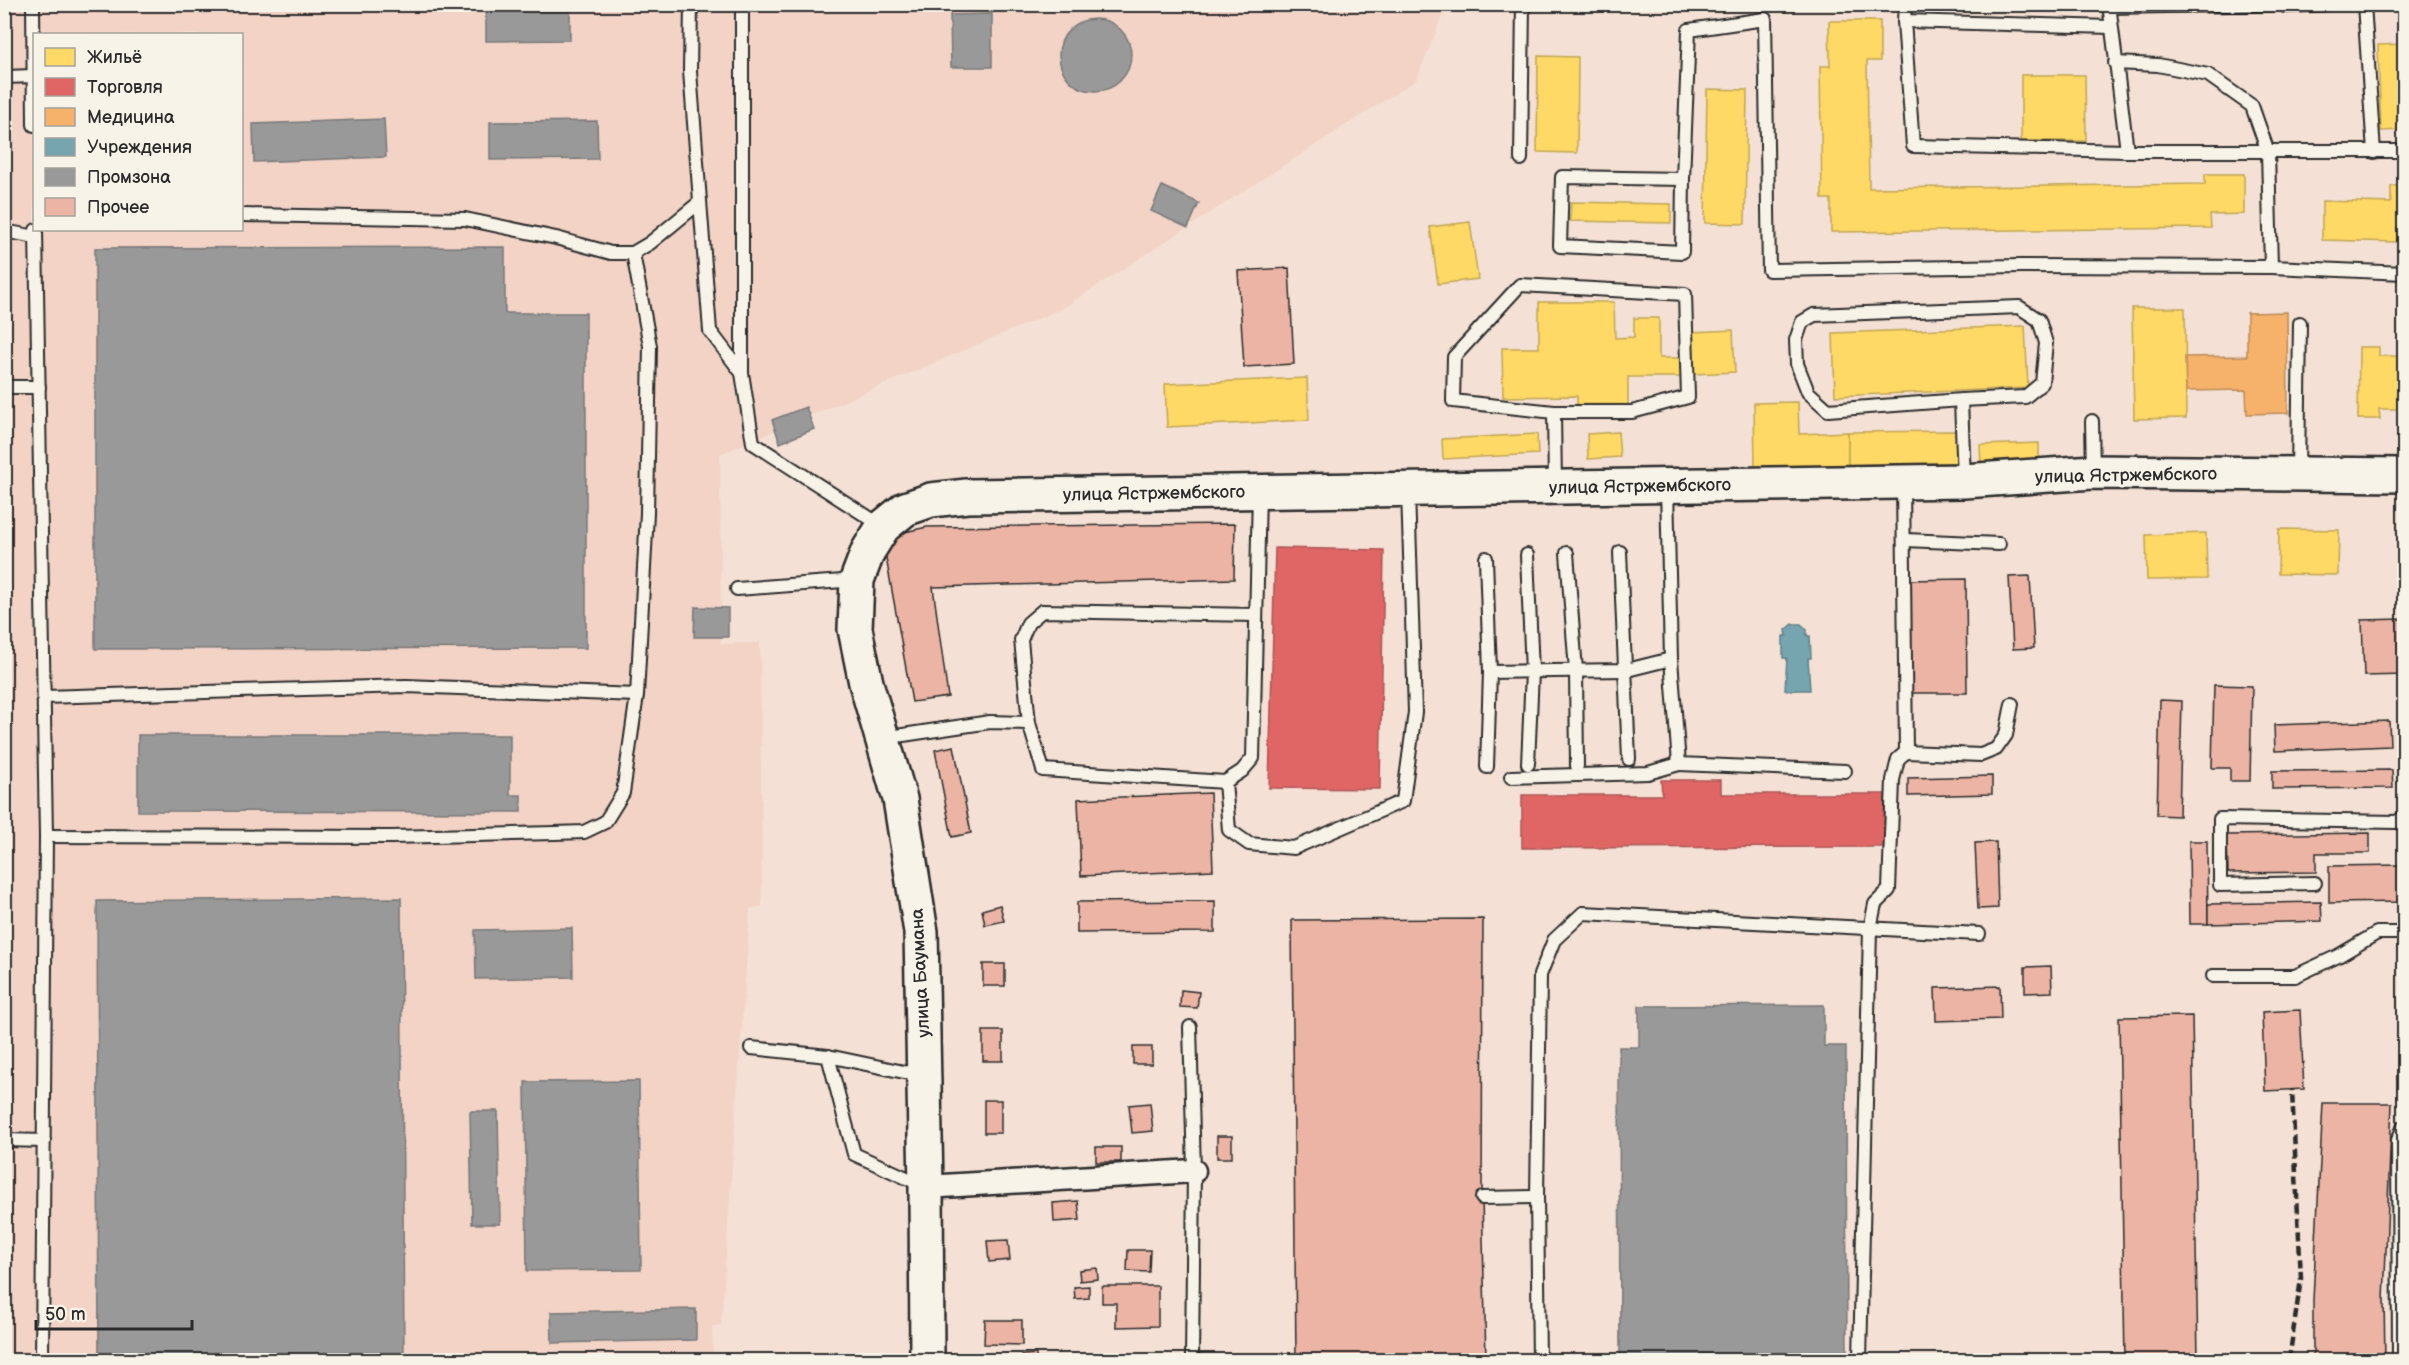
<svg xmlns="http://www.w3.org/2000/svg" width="2409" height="1365" viewBox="0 0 2409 1365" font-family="'Balsamiq Sans',sans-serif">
<rect width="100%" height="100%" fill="#f4e0d4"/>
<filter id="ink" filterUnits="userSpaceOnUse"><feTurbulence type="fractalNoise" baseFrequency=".0167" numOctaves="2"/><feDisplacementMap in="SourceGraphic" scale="12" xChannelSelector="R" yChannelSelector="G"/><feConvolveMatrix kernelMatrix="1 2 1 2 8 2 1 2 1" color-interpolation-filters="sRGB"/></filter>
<g filter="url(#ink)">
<path fill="#f2d3c6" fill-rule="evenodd" d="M5 5H1447L1416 80 1061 309 720 454 721 644 760 643 762 906 750 909 721 1325 712 1326 713 1360H5ZM34 34H242V230H34Z"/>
<g fill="#ffd966" stroke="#bfa554" stroke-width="1.5">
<polygon points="1829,21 1880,21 1880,61 1867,61 1869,188 2205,184 2205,174 2244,174 2244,214 2210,215 2211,228 1831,232 1831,199 1822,199 1820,66 1830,66"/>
<polygon points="2404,44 2404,130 2381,131 2378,45"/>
<polygon points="1538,56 1578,57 1577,153 1537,152"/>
<polygon points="2021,75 2085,75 2086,141 2021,141"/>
<polygon points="1707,89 1747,90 1745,224 1705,223"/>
<polygon points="2391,186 2404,186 2404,227 2397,227 2397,242 2322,240 2322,201 2391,203"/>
<polygon points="1571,202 1671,204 1671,223 1570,221"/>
<polygon points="1470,222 1478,279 1438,284 1430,227"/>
<polygon points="1539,302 1614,302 1615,338 1634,337 1634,318 1659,318 1659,358 1681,358 1681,377 1628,377 1628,406 1577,406 1577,396 1503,397 1502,348 1539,348"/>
<polygon points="2132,308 2185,308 2186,418 2134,419"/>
<polygon points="2025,326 2028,388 1835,396 1833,333"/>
<polygon points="1733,330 1735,372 1694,374 1692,332"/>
<polygon points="2359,347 2379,347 2379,356 2404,356 2404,409 2379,409 2380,419 2358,419"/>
<polygon points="1307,378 1309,420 1167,427 1165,384"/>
<polygon points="1798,402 1799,434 1848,432 1848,465 1755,467 1754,403"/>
<polygon points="1957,431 1959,463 1848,465 1848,432"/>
<polygon points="1618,432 1620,457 1588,459 1587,434"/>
<polygon points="1537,434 1538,454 1443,459 1442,439"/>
<polygon points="2039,443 2039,463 1981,465 1980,445"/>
<polygon points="2279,529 2339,530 2338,575 2278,574"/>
<polygon points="2206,533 2207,579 2147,580 2146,535"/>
</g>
<g fill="#e06666" stroke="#aa5454" stroke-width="1.5">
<polygon points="1275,548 1384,550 1380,789 1269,788"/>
<polygon points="1661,780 1721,780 1721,794 1885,794 1885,847 1522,848 1522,795 1662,795"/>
</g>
<polygon fill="#f6b26b" stroke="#b98a58" stroke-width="1.5" points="2287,312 2288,413 2247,414 2246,390 2186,391 2185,357 2247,356 2247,313"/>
<polygon fill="#76a5af" stroke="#608087" stroke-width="1.5" points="1793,624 1801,624 1807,630 1807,636 1810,636 1811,658 1808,658 1810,690 1785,690 1787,658 1783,658 1783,636 1787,636 1786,630"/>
<g fill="#999" stroke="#787878" stroke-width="1.5">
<polygon points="486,4 570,4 570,40 486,41"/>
<polygon points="992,14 992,67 951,67 950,15"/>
<circle cx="1095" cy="55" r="36"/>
<polygon points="384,119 386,157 254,162 253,124"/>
<polygon points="597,121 598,159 490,160 490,122"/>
<polygon points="1162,186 1199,203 1188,228 1151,211"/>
<polygon points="505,247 505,313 586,313 586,648 95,649 95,248"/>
<polygon points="806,407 814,429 780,443 772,420"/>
<polygon points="695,607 728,608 728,637 694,637"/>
<polygon points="138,735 510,735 510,795 521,795 521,812 138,811"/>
<polygon points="401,898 404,1360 99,1360 97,901"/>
<polygon points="572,928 573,977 476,979 475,930"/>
<polygon points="1824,1005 1824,1046 1846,1046 1847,1360 1620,1360 1619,1047 1639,1047 1639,1006"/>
<polygon points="639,1081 641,1270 527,1271 525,1082"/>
<polygon points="470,1111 498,1111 500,1224 472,1224"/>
<polygon points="696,1309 696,1340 552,1343 551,1312"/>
</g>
<g fill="#ecb4a4" stroke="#2b2b2b" stroke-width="1.5">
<polygon points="1289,268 1294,364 1244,367 1238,271"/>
<polygon points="1235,524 1234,579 933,587 948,697 912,702 885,552 896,534 927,527"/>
<polygon points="2030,576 2034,648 2013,649 2009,577"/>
<polygon points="1966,579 1967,693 1908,693 1907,580"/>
<polygon points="2404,619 2404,675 2364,676 2362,620"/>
<polygon points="2214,685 2252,686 2250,781 2230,781 2230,768 2212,768"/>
<polygon points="2160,700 2182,701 2179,816 2157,815"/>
<polygon points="2389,721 2390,746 2275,751 2274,725"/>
<polygon points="954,746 971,833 952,837 935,750"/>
<polygon points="2392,770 2393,788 2272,789 2272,771"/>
<polygon points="1992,776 1992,794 1908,796 1908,778"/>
<polygon points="1210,793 1213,870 1081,876 1078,799"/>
<polygon points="2370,833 2370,853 2316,853 2316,872 2228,873 2227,835"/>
<polygon points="2189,841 2207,841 2208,924 2190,924"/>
<polygon points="1996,842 1998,908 1978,909 1975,843"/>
<polygon points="2404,865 2404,902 2329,903 2329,866"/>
<polygon points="1215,901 1215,932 1077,933 1077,902"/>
<polygon points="2321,902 2322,921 2208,924 2208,904"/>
<polygon points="1000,905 1004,921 985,925 982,910"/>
<polygon points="1483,919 1482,1198 1486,1360 1296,1360 1292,920"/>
<rect x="983" y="964" width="22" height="22"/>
<polygon points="2051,966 2052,992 2025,993 2025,967"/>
<polygon points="2000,986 2001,1019 1936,1021 1935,988"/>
<polygon points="1181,990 1199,992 1197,1008 1180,1007"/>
<polygon points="2300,1010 2304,1089 2265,1091 2262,1012"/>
<polygon points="2192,1016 2198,1360 2125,1360 2119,1017"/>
<rect x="983" y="1031" width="20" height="30"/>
<rect x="1133" y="1047" width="19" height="17"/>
<rect x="984" y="1100" width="17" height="33"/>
<polygon points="1150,1103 1153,1131 1132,1133 1129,1105"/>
<polygon points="2323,1103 2392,1103 2384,1300 2385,1360 2313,1360 2313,1300"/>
<rect x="1217" y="1136" width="15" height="22"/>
<rect x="1096" y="1147" width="25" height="15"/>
<polygon points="1078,1201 1080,1220 1054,1222 1053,1203"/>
<polygon points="1008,1240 1010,1260 989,1262 987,1241"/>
<polygon points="1128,1250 1150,1250 1149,1272 1127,1271"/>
<polygon points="1097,1268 1098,1279 1080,1281 1079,1270"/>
<polygon points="1089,1286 1089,1298 1075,1299 1074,1287"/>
<polygon points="1102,1286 1158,1286 1158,1326 1116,1327 1116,1303 1102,1303"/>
<polygon points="985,1320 1022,1320 1022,1345 984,1344"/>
<polygon points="1036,1354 1036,1360 1022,1360 1022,1355"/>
</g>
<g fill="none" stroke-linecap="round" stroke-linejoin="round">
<defs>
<g id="service">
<polyline points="33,4 34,125"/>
<polyline points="691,4 690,71 710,331 742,373"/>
<polyline points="742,4 742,373 753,443 882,526"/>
<polyline points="1905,4 1904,21 1913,146 2127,151 2404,151"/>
<polyline points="2109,4 2127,151"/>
<polyline points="2364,4 2374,152"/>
<polyline points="2285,6 2327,4"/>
<polyline points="2109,7 2285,4"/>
<polyline points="1904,21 2111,27"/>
<polyline points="2115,63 2158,65 2208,75 2252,106 2268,152 2271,267 2404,273"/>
<polyline points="4,77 34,76"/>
<polyline points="1521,159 1523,4"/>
<polyline points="1683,179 1682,252 1560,246 1562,177 1683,179 1689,30 1765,19 1769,270 2021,266 2271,267"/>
<polyline points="242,215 465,219 556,238 611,253 633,253 650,243 700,202"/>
<polyline points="36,230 46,836 42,1360"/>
<polyline points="4,231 36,237"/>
<polyline points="4,387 39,387"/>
<polyline points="1961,400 1828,410 1808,392 1797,364 1796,340 1802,322 1814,315 2019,307 2039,320 2046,343 2042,383 2025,397 1961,400 1964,480"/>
<polyline points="1554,412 1453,401 1454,357 1520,285 1685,294 1688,397 1632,412 1554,412 1555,486"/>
<polyline points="2092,421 2093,471"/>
<polyline points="2298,473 2300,323"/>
<polyline points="1903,483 1906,752 1981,755 1996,749 2006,735 2012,704"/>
<polyline points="1667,487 1671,659 1679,764 1845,771"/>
<polyline points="1905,540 1999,544"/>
<polyline points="1620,552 1629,759"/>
<polyline points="1567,553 1576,671 1577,766"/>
<polyline points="1527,555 1532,672 1528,764"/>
<polyline points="1486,558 1490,672 1487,767"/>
<polyline points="737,589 856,580"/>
<polyline points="1490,672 1627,670 1671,659"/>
<polyline points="44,697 406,686 637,695"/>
<polyline points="1029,723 1021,640 1028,623 1042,611 1255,615"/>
<polyline points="883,738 990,722 1029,723 1043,770 1225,782 1242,771 1253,758 1259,492"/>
<polyline points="1511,777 1648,773 1679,764"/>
<polyline points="1225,782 1229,830 1249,844 1294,848 1403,801 1415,712 1408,491"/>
<polyline points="46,836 391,837 555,833 584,832 605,822 623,793 637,695 647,513 650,346 633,253"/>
<polyline points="2315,883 2220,885 2220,819 2397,822 2404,817"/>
<polyline points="2213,976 2295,976 2338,956 2377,933 2404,933"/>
<polyline points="1190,1027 1194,1171 1192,1360"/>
<polyline points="751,1048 828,1056 854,1154 922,1185"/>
<polyline points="828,1056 923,1076"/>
<polyline points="4,1140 44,1141"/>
<polyline points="1482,1198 1537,1197"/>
<polyline points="1539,1360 1537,1197 1540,975 1554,940 1583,913 1979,934"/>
<polyline points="1860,1360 1870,929 1875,904 1889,890 1893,780 1898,759 1906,752"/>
<polyline points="2399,1360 2398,1140 2404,1126"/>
</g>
<polyline id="minor" points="926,1187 1194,1171"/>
<polyline id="secondary" points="927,1360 926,1187 921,932 900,799 866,683 855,629 857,580 868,551 883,527 905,509 931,500 967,496 1964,481 2093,472 2404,475"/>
</defs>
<use href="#service" stroke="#2b2b2b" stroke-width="16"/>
<use href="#minor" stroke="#2b2b2b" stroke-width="27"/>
<use href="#secondary" stroke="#2b2b2b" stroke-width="38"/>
<use href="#service" stroke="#f7f3e8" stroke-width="12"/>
<use href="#minor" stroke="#f7f3e8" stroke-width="22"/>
<use href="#secondary" stroke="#f7f3e8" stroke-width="33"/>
<polyline stroke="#2b2b2b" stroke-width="4.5" stroke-dasharray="9 4.5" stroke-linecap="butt" points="2289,1360 2301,1279 2292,1090"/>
</g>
</g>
<g text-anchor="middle" stroke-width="6" stroke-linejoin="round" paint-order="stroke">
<g font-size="18" fill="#2b2b2b" stroke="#f7f3e8">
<text transform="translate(2126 475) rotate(-1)" y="6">улица Ястржембского</text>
<text transform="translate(1640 486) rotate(-1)" y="6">улица Ястржембского</text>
<text transform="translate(1154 493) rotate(-1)" y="6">улица Ястржембского</text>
<text transform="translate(920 973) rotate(-93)" y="6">улица Баумана</text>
</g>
</g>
<rect width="2409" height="1365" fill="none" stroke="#f7f3e8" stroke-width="24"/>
<rect x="12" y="12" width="2385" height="1341" fill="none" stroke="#2b2b2b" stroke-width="2" filter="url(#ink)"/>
<rect x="33" y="33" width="210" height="198" fill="#f7f3e8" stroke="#a5a39c" stroke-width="1.5"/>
<rect x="45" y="48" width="30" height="18" fill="#ffd966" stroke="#a5a39c" stroke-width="1.5"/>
<text x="87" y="63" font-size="18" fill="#2b2b2b">Жильё</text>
<rect x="45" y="78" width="30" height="18" fill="#e06666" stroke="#a5a39c" stroke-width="1.5"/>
<text x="87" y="93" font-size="18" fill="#2b2b2b">Торговля</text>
<rect x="45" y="108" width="30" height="18" fill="#f6b26b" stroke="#a5a39c" stroke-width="1.5"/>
<text x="87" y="123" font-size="18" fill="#2b2b2b">Медицина</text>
<rect x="45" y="138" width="30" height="18" fill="#76a5af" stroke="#a5a39c" stroke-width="1.5"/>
<text x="87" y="153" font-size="18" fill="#2b2b2b">Учреждения</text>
<rect x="45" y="168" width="30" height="18" fill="#999999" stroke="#a5a39c" stroke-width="1.5"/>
<text x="87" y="183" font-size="18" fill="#2b2b2b">Промзона</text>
<rect x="45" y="198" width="30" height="18" fill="#ecb4a4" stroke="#a5a39c" stroke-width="1.5"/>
<text x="87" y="213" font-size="18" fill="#2b2b2b">Прочее</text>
<path d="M36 1320v9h156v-9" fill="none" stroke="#2b2b2b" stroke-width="3"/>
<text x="45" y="1320" font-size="18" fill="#2b2b2b" stroke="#f7f3e8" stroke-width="4.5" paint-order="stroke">50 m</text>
</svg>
